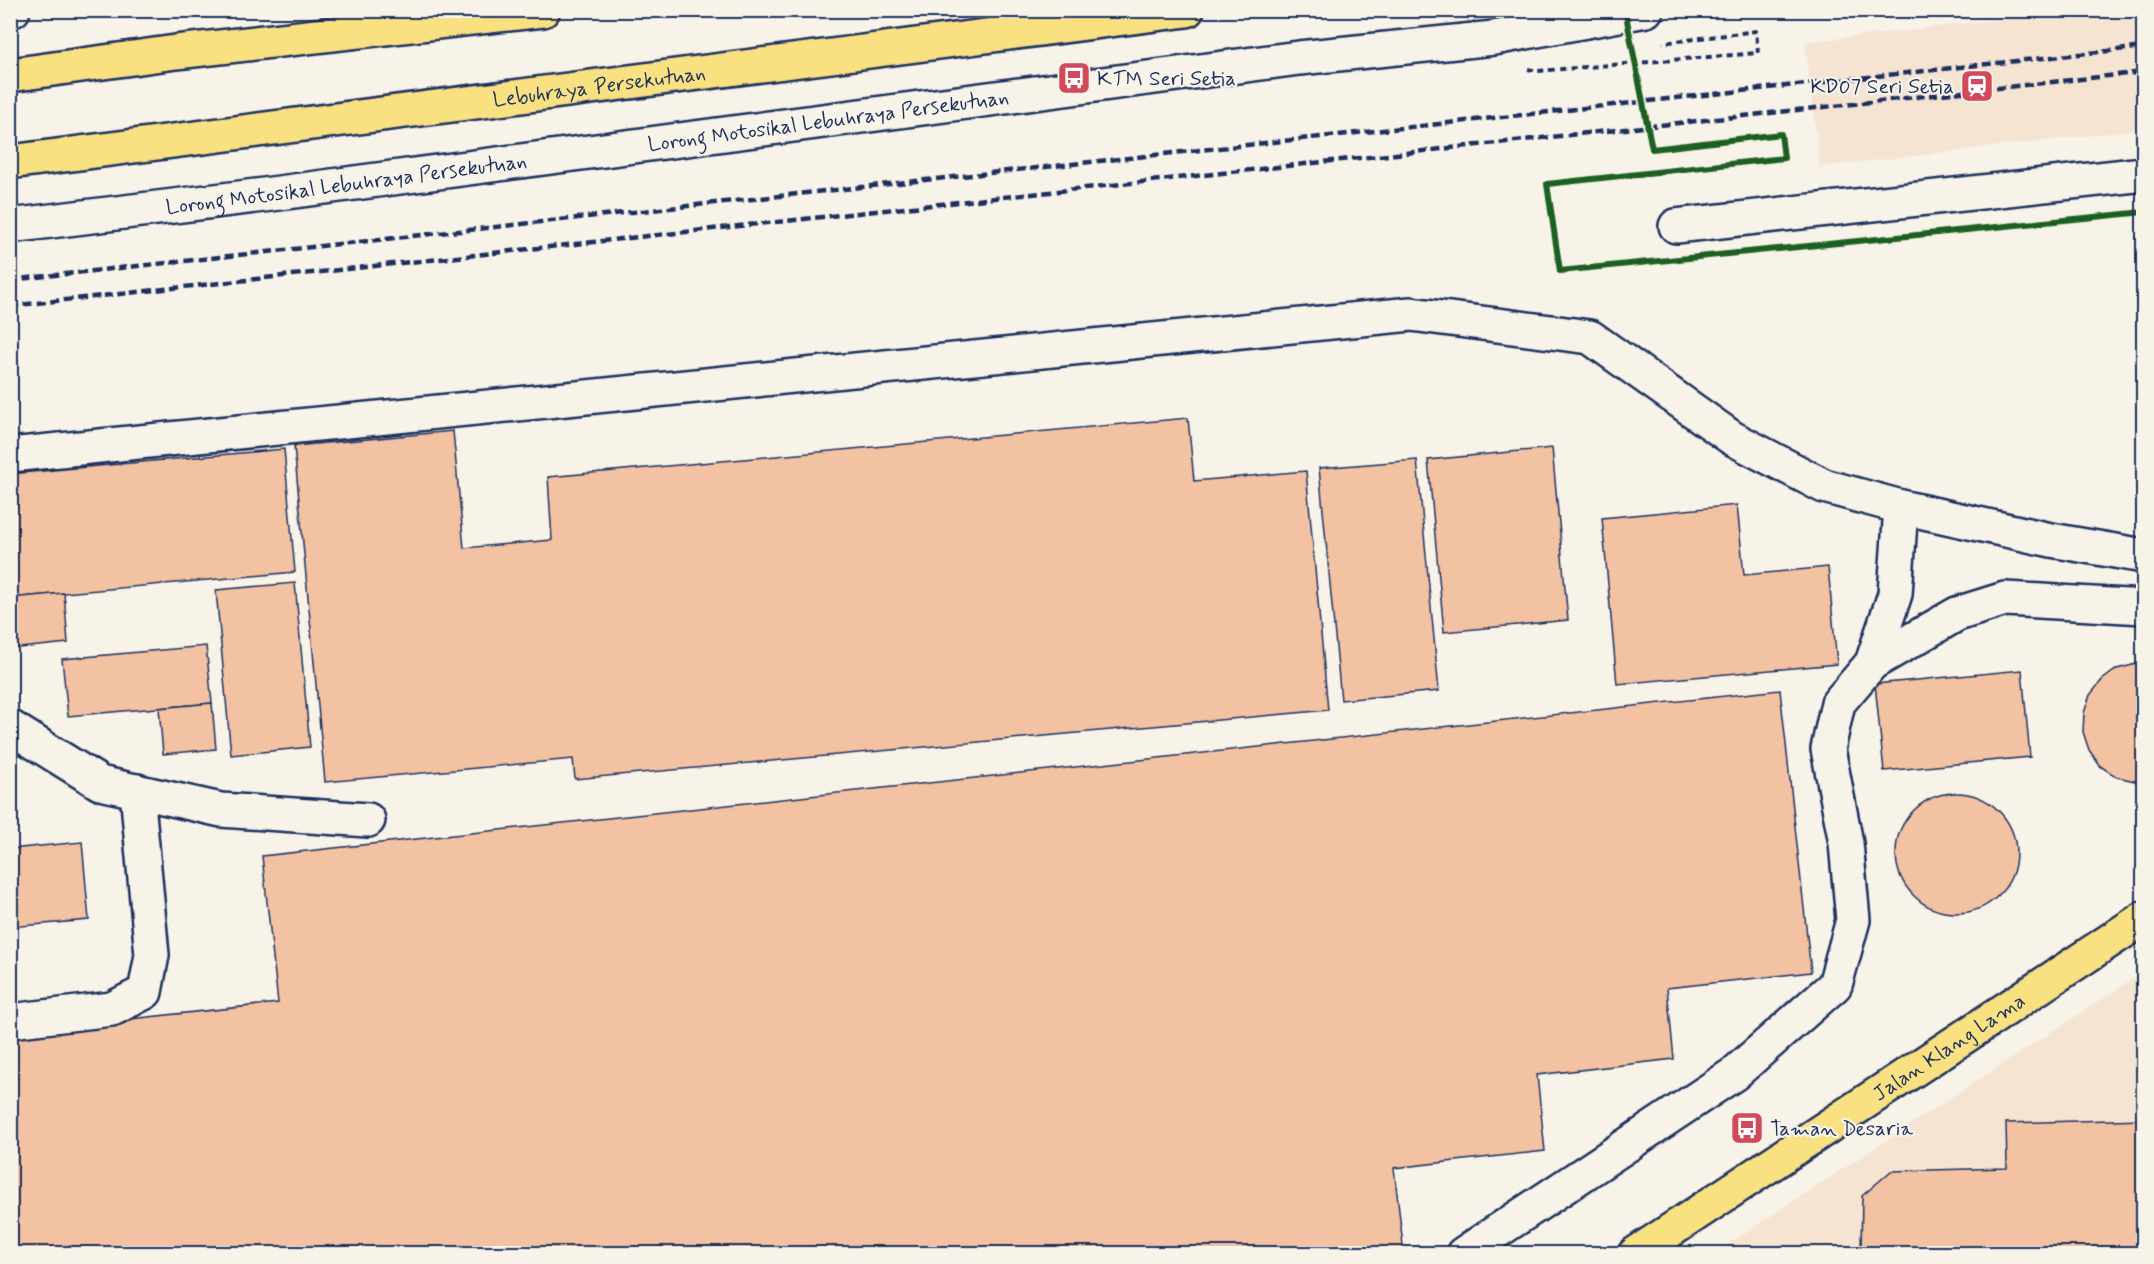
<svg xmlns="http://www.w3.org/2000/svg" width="2154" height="1264" viewBox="0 0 2154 1264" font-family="Mynerve,sans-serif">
<rect width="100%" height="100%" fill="#f7f3e8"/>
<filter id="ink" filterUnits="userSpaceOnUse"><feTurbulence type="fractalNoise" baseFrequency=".0167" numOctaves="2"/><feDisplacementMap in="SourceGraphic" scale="12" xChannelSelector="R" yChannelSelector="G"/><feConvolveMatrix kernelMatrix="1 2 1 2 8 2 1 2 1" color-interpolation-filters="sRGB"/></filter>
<g filter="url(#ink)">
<g fill="#f6e4d3">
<polygon points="2077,11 2143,11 2143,129 1820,167 1805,42"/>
<polygon points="2143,972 2143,1253 1714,1253"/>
</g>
<g fill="#f2c2a2" stroke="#1b2f5e" stroke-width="1.5">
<polygon points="1188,418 1194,481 1306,471 1328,710 575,779 573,759 325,782 294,446 453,431 464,548 552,540 548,477"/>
<polygon points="1552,448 1568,620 1444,632 1428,460"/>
<polygon points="284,449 295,572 10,598 10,474"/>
<polygon points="1417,460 1439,691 1341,700 1319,468"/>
<polygon points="1737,505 1744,575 1828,567 1837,664 1617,684 1602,518"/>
<polygon points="295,583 310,747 231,755 216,590"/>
<polygon points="64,593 68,643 10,649 10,598"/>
<polygon points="206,646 212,703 68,716 62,659"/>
<polygon points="2136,664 2144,664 2144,783 2117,777 2100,766 2089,750 2083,732 2084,713 2090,695 2102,680 2117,669"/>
<polygon points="2022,670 2030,757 1884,771 1875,684"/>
<polygon points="1780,690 1811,972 1667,988 1674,1059 1537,1075 1545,1151 1394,1168 1404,1254 10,1254 10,1032 278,1003 262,856"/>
<polygon points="212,703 216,749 163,754 159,708"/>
<circle cx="1956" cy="853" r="60"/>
<polygon points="82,842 89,920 10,927 10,849"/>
<polygon points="2144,1119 2144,1254 1771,1254 1861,1250 1862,1196 1891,1171 2007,1168 2006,1123"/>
</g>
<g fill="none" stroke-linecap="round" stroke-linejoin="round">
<defs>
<g id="minor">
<polyline points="10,11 13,10"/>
<path id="s1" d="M10 226 264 195 1299 58 1494 38 1646 10"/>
<polyline points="1676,226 2144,174"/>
<polyline points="10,455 1411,314 1590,337 1732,438 1824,486 1901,507 2051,540 2144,556"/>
<polyline points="1872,663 1895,594 1901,507"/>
<polyline points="10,727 100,783 221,810 368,820"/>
<polyline points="10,1021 112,1009 145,992 152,955 137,791"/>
<polyline points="1463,1254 1734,1074 1835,985 1853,920 1846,843 1828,749 1838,703 1872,663 1957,614 2005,599 2144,607"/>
</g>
<g id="major">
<path id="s2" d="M1635 1254 2144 918"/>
</g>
<g id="highway">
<polyline points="10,75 176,52 543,10"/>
<path id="s3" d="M10 162 1187 10"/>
</g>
</defs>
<use href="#minor" stroke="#1b2f5e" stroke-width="38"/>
<use href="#major" stroke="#1b2f5e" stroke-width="38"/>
<use href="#highway" stroke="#1b2f5e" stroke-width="38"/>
<polyline stroke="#1b2f5e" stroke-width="4" stroke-dasharray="6 4.5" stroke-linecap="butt" points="1528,69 1538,71 1758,53 1756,31 1663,43"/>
<use href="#minor" stroke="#f7f3e8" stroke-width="33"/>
<use href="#major" stroke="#f9e181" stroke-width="33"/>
<use href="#highway" stroke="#f9e181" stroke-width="33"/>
<g stroke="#1b2f5e" stroke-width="4.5" stroke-dasharray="9 4.5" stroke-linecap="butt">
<polyline points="10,280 2144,47"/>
<polyline points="10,306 2144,72"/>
</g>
<defs>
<polyline id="cycleway" points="1625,10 1652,149 1781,134 1784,158 1547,184 1560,271 2144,212"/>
</defs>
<use href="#cycleway" stroke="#f7f3e8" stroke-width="10"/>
<use href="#cycleway" stroke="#1b5e20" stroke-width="6"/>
</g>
</g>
<defs>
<symbol id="bus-square" viewBox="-11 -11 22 22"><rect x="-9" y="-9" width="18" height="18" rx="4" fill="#d1495b" stroke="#f7f3e8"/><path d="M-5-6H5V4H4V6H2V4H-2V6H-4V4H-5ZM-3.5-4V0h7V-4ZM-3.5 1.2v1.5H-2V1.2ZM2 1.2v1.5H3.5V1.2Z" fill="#fff"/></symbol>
<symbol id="station-square" viewBox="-11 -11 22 22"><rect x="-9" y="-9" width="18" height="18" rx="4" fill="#d1495b" stroke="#f7f3e8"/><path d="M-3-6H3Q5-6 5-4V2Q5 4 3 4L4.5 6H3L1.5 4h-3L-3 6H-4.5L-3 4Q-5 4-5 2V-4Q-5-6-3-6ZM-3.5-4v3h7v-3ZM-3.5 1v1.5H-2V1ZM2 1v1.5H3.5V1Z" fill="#fff"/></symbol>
</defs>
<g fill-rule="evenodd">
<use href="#bus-square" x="1055" y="59" width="38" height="38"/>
<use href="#station-square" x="1958" y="67" width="38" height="38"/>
<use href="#bus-square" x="1728" y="1109" width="38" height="38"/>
</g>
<g text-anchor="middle" stroke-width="4.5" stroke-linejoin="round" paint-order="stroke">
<g font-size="21" fill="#1b2f5e" stroke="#f7f3e8" text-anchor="start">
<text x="1097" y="85">KTM Seri Setia</text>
<text x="1954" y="93" text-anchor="end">KD07 Seri Setia</text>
<text x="1770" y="1135">Taman Desaria</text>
</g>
<g font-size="21" fill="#1b2f5e" stroke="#f7f3e8">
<text dy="7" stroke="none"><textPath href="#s3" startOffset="594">Lebuhraya Persekutuan</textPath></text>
<text dy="7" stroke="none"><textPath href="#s1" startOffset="825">Lorong Motosikal Lebuhraya Persekutuan</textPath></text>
<text dy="7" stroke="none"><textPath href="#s1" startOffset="339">Lorong Motosikal Lebuhraya Persekutuan</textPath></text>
<text dy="7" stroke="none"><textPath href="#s2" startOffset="376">Jalan Klang Lama</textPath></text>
</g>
</g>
<rect width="2154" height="1264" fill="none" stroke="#f7f3e8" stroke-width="36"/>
<rect x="18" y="18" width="2118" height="1228" fill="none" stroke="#1b2f5e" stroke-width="2" filter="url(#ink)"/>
</svg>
